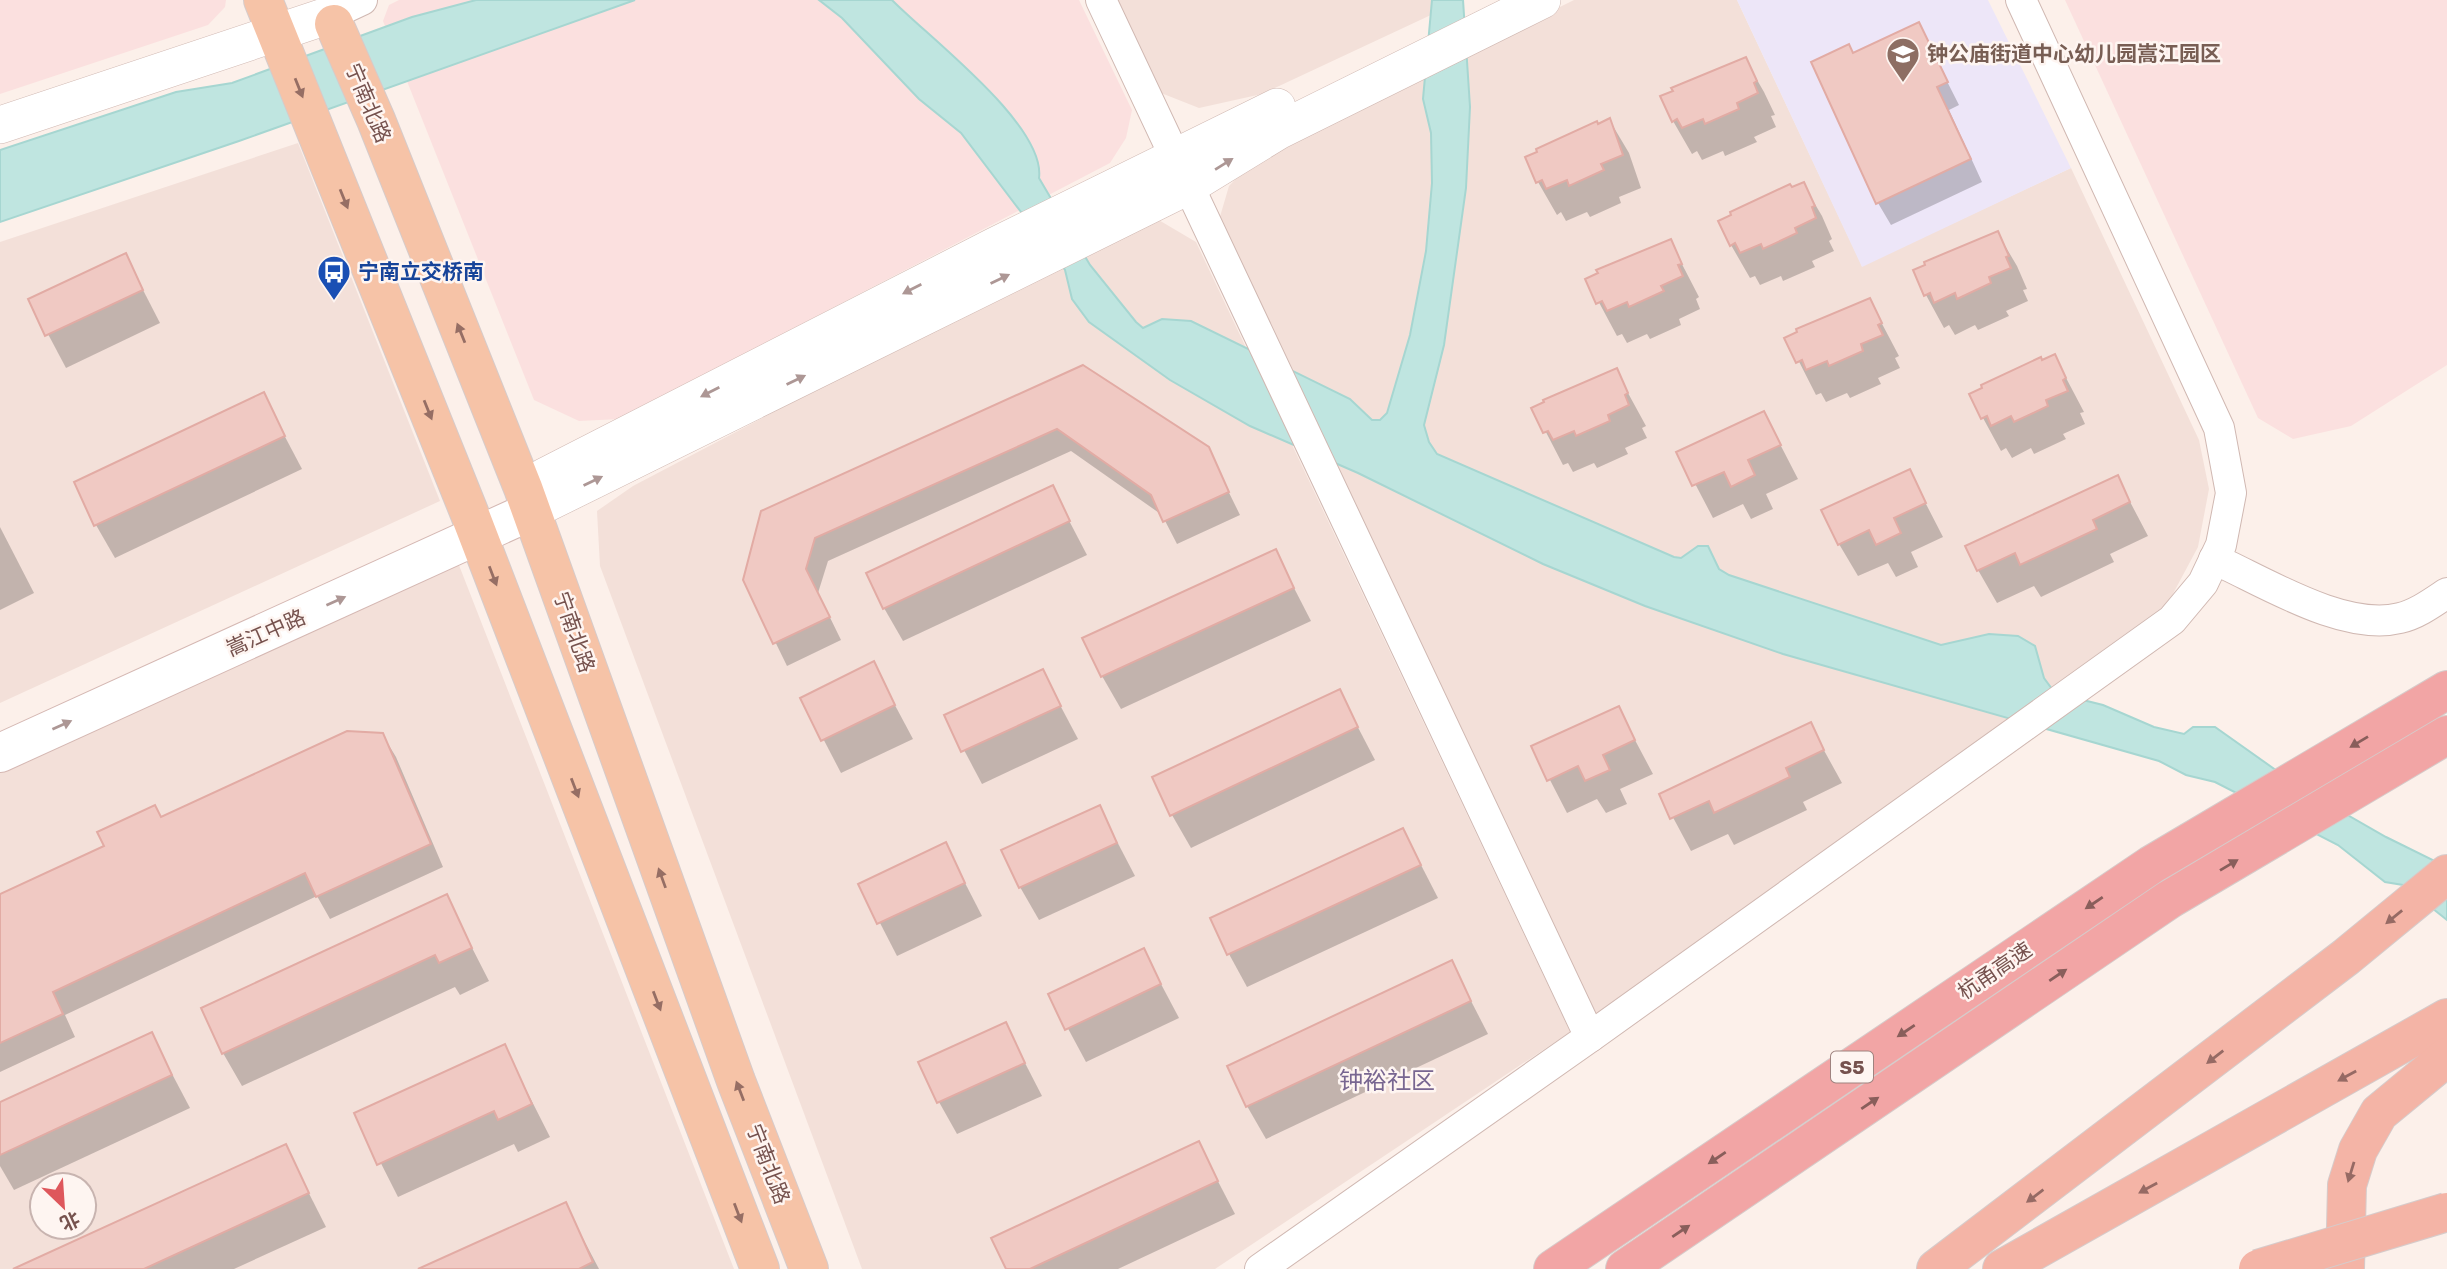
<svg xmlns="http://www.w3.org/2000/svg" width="2447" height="1269" viewBox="0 0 2447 1269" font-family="Rubik,'Noto Sans SC',sans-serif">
<rect width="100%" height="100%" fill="#fcf0ea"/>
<g fill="#f3e0d9" fill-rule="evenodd">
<polygon points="1115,0 1463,0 1262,94 1199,108 1156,91"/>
<polygon points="1574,0 1737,0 1862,266 2071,168 2199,440 2209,489 2198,547 2168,603 1594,1019 1219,220 1229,186 1257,157"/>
<polygon points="298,143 440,501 0,703 0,242"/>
<polygon points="1157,219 1196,242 1570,1032 1215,1269 862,1269 600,566 597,511 633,486 1103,239"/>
<path d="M455 555 734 1269H0V767ZM42 1185H84V1227H42Z"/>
</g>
<g fill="#fbe0df">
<polygon points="0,0 226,0 225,7 208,25 0,94"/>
<polygon points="399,0 1079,0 1132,110 1126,138 1110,163 620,419 579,421 534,400 383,21 389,5"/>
<polygon points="2065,0 2447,0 2447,365 2351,426 2293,439 2258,418"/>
</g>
<polygon fill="#ede6f8" points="1737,0 1988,0 2071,168 1862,267"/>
<g fill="#bfe5e0" stroke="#a6d6d1" stroke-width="2">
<polygon points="476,0 635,0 239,141 0,222 0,150 176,92 232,83 412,17"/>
<path d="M819 0H892C928 37 1046 125 1039 178L1090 265 1136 322 1143 328 1162 319 1191 321 1350 399 1372 420H1380L1387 413 1410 335 1426 251 1432 183 1431 133 1423 99 1432 0H1463L1470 107 1466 188 1444 345 1424 425 1429 442 1437 454 1674 557 1681 558 1698 546H1708L1719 569 1729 575 1941 645 1989 634 2018 636 2035 646 2044 678 2055 693 2103 705 2154 727 2184 734 2193 727H2215L2304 790 2386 837 2447 867V920L2403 885 2385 882 2338 845 2215 782 2186 775 2159 761 1783 654 1645 606 1543 564 1358 473 1250 426 1170 380 1089 322 1072 299 1065 270 961 133 919 99 842 18Z"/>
</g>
<g fill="#0003">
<polygon points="1918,24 1959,105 1949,110 1982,182 1891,225 1878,203 1853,55"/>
<polygon points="1745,59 1764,92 1775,115 1771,116 1776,127 1754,137 1757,142 1725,156 1723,151 1702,160 1697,151 1692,154 1673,121"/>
<polygon points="1610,121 1629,153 1641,188 1619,197 1621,203 1590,217 1587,212 1566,221 1561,212 1557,215 1538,182 1597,126"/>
<polygon points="1803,184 1822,216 1832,239 1829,241 1834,251 1812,261 1815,267 1783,281 1781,276 1760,285 1755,276 1750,278 1731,245 1791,189"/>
<polygon points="1998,234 2017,266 2027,289 2023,290 2028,301 2006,311 2009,316 1978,330 1975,325 1955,335 1949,325 1944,328 1926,295"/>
<polygon points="1670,241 1699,297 1696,299 1700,309 1679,319 1681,325 1650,339 1647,334 1627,343 1622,334 1617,336 1587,280"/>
<polygon points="125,255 160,323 66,368 30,300"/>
<polygon points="1870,301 1899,356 1895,358 1900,368 1878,378 1881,384 1850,398 1847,393 1826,402 1821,393 1816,395 1787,338"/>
<polygon points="2055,357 2084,412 2080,413 2085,424 2063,434 2066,439 2034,454 2031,448 2012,458 2006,448 2001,451 1983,418 2042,362"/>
<polygon points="1082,367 1207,448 1240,515 1177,544 1162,515 1071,451 828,561 818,593 841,640 787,666 745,580"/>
<polygon points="1616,371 1646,426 1642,428 1647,438 1625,448 1628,454 1597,468 1594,463 1573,472 1568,463 1563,465 1534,409"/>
<polygon points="263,395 302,469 115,558 96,525"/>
<polygon points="1764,413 1798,479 1766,494 1773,509 1751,519 1743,504 1713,518 1679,453"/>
<polygon points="1909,471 1943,537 1911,552 1918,567 1896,577 1888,563 1858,576 1839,544"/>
<polygon points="2117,477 2148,536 2110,554 2114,562 2041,597 2034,586 1997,603 1978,570"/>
<polygon points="1052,488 1087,555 903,641 884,608"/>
<polygon points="0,527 34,593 0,610"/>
<polygon points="1275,551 1311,621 1121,709 1102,676"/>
<polygon points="873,664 913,739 841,773 802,698"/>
<polygon points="1042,671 1078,739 982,784 946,716"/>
<polygon points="1339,691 1375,760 1191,848 1172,815"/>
<polygon points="1618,708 1653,774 1620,789 1627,804 1606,813 1597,799 1567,813 1533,747"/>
<polygon points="1810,725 1842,783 1803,802 1807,810 1734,845 1728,834 1691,851 1661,795"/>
<polygon points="382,734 396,757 443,867 330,919 317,896 65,1015 75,1037 0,1072 0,896 162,819"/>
<polygon points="1099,807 1135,876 1039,920 1020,887"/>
<polygon points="1403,830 1438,898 1247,987 1229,954"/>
<polygon points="945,844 982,916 897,956 860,884"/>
<polygon points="446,897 489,981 460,995 455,987 242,1086 223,1053"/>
<polygon points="1143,950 1179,1018 1086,1062 1050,995"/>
<polygon points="1451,962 1488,1034 1266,1139 1247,1106"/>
<polygon points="1005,1024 1042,1096 957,1134 939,1102"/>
<polygon points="151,1034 190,1108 14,1190 0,1166 0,1104"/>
<polygon points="504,1046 550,1137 518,1152 514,1144 398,1197 356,1114"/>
<polygon points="1198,1143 1235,1214 1118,1269 1008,1269"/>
<polygon points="285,1146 326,1227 234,1269 51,1269"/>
<polygon points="565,1204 599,1269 423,1269"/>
</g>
<g fill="#f0c9c3" stroke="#e2aba4" stroke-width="2">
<polygon points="1919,22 1948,82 1937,87 1971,159 1876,204 1811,62 1849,44 1853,53"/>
<polygon points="1746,57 1757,81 1754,83 1758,93 1737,103 1739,109 1705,124 1703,119 1682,128 1677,119 1672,122 1660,96 1673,91 1671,88"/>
<polygon points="1610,118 1623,155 1601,164 1604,170 1569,186 1567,180 1546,189 1542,180 1536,183 1525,157 1537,152 1536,149 1597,121 1598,124"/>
<polygon points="1804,182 1815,206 1812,207 1816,218 1795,228 1797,233 1763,249 1761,244 1740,253 1735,243 1730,246 1718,221 1731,215 1730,212 1790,184 1792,187"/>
<polygon points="1998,231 2009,256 2006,257 2011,268 1989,277 1991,283 1957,299 1955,293 1934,303 1930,293 1924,296 1913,270 1925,265 1924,262"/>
<polygon points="1671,239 1682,264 1678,265 1683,276 1661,286 1664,291 1629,307 1627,302 1607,311 1602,301 1596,304 1585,279 1598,273 1596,270"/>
<polygon points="126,253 143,290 45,336 28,299"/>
<polygon points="1870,298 1882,323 1878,325 1883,335 1861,344 1863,351 1829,366 1827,361 1806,370 1802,360 1796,363 1784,338 1797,332 1796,329"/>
<polygon points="2055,354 2066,378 2063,380 2068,391 2046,400 2048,406 2014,422 2011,416 1991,426 1987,416 1981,419 1969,394 1982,388 1981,385 2041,357 2042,360"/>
<polygon points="1083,365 1209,447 1229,492 1163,522 1151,495 1057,429 815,538 806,569 830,617 773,644 743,580 761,511"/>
<polygon points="1617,368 1628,393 1625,395 1629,405 1608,415 1610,421 1576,436 1574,431 1553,440 1548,431 1543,433 1531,408 1544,402 1543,400"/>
<polygon points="264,392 285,436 94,526 74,482"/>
<polygon points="1764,411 1781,445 1748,460 1755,475 1731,487 1724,472 1692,486 1676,452"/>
<polygon points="1910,469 1926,503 1894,518 1901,533 1876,545 1869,530 1838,545 1821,510"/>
<polygon points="2118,475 2130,502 2093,520 2097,529 2020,565 2015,553 1977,571 1965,546"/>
<polygon points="1053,485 1070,521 883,609 866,573"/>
<polygon points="1276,549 1294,588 1101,677 1082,638"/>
<polygon points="874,661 895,705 821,741 800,698"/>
<polygon points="1043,669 1061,706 961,752 944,715"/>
<polygon points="1340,689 1358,727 1170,816 1152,777"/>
<polygon points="1619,706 1635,740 1603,755 1610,770 1585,781 1578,766 1547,781 1531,746"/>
<polygon points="1811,722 1824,750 1786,768 1790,777 1714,813 1709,801 1670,819 1659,794"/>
<polygon points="347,731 383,733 431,844 316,897 305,873 53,992 63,1014 0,1043 0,894 104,846 97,832 155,805 161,817"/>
<polygon points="1100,805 1117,843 1019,888 1001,850"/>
<polygon points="1403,828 1421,865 1227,955 1210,918"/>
<polygon points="946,842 965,883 877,924 858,884"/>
<polygon points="447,894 472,948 439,963 435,955 222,1054 201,1008"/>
<polygon points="1144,948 1161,984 1065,1030 1048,994"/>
<polygon points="1452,960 1471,1001 1246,1107 1227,1066"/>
<polygon points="1006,1022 1025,1063 937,1103 918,1062"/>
<polygon points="152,1032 172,1075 0,1155 0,1102"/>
<polygon points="505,1044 532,1104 498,1120 494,1111 377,1165 354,1113"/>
<polygon points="1199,1141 1218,1181 1030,1269 1006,1269 991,1238"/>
<polygon points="286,1144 309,1193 144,1269 13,1269"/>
<polygon points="566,1202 593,1262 579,1269 418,1269"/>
</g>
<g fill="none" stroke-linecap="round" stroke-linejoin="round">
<defs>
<g id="minor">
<polyline points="1101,0 1590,1037 1260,1269"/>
<polyline points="330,15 362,0"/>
<path d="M2214 559C2265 582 2344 632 2400 618 2417 614 2432 603 2447 593"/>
<polyline points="1590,1037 2172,620 2203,583 2221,545 2231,493 2219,428 2021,0"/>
</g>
<g id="tertiary">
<polyline points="0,125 330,15"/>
<polyline points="544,477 995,246 1277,107"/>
<polyline points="531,511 1190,185 1278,131 1542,0"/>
</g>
<polyline id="secondary" points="0,753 531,511"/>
<g id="primary">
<polyline points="263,0 469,512 760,1269"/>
<polyline points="334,24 376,120 523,488 736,1081 809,1269"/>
</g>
<g id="trunk">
<polyline points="1936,1269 2346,957 2447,874"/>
<polyline points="2002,1269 2447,1018"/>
<polyline points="2345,1269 2347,1185 2358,1150 2379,1113 2447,1057"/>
</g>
<g id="motorway">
<polyline points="1553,1269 2151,865 2447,690"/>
<polyline points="1625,1269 2170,899 2447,735"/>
</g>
</defs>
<use href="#minor" stroke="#d0b8b2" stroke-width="32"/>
<use href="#tertiary" stroke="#d0b8b2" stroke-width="38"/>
<use href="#secondary" stroke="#d5b8b3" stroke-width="40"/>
<use href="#primary" stroke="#d6cbca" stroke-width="40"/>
<use href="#trunk" stroke="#d6cbca" stroke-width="40"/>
<use href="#motorway" stroke="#d6cbca" stroke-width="40"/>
<use href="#minor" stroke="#fff" stroke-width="30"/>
<use href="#tertiary" stroke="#fff" stroke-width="37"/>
<use href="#secondary" stroke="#fff" stroke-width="38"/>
<use href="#primary" stroke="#f6c3a7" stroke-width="38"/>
<use href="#trunk" stroke="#f4b4a6" stroke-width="38"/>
<use href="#motorway" stroke="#f2a5a5" stroke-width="38"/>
<defs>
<polyline id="trunk-bridge" points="2258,1269 2447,1212"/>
</defs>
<use href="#trunk-bridge" stroke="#d6cbca" stroke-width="40" stroke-linecap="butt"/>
<use href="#trunk-bridge" stroke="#f4b4a6" stroke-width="38"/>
</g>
<defs><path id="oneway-solid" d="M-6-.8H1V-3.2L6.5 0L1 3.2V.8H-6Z" transform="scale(1.75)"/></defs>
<g fill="#966e64">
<use href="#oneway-solid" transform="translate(299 88) rotate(68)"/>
<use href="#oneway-solid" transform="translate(344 199) rotate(68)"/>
<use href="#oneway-solid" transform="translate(461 333) rotate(-112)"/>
<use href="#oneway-solid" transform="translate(428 410) rotate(68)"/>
<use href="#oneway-solid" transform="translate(493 576) rotate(69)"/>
<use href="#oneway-solid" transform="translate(575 788) rotate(69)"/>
<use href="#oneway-solid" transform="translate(662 878) rotate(-110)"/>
<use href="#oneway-solid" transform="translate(657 1001) rotate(69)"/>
<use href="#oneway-solid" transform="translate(740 1091) rotate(-111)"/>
<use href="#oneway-solid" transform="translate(738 1213) rotate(69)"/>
</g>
<g fill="#ad9795">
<use href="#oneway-solid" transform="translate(1224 164) rotate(-32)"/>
<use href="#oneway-solid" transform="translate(1000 279) rotate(-26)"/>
<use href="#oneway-solid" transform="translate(912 289) rotate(153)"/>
<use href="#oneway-solid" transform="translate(796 380) rotate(-26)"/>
<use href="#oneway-solid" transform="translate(710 392) rotate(153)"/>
<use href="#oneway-solid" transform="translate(593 481) rotate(-26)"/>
<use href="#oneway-solid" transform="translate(336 601) rotate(-24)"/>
<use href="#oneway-solid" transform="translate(62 725) rotate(-24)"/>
</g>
<g fill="#895e5b">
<use href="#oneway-solid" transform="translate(2359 742) rotate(149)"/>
<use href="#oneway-solid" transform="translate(2229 865) rotate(-31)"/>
<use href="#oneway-solid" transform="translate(2094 903) rotate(146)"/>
<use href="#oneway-solid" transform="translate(2058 975) rotate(-34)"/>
<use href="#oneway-solid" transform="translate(1906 1031) rotate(146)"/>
<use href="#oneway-solid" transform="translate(1870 1103) rotate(-34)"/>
<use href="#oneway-solid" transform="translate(1717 1158) rotate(146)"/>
<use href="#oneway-solid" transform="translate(1681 1231) rotate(-34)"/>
</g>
<g fill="#966a64">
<use href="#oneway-solid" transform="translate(2394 917) rotate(141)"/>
<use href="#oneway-solid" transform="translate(2215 1057) rotate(142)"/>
<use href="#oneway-solid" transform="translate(2347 1076) rotate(151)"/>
<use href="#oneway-solid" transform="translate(2351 1172) rotate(107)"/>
<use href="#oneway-solid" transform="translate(2148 1188) rotate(151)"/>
<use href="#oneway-solid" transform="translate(2035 1196) rotate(143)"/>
</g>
<defs>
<symbol id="school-pin" viewBox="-11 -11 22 30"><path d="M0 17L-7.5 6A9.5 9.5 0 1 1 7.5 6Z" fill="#8d6e63" stroke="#fef5f1"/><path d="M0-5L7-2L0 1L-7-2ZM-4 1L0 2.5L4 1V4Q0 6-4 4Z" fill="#fff"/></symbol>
<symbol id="bus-pin" viewBox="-11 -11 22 30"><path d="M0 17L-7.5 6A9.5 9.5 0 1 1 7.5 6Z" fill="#1a4fb4" stroke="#fef5f1"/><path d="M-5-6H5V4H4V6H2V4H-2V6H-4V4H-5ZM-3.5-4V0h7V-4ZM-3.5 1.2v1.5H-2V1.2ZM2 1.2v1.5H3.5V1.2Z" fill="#fff"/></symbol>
</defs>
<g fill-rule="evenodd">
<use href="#school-pin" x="1884" y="35" width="38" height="52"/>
<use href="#bus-pin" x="315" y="253" width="38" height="52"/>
</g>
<g text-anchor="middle" stroke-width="5" stroke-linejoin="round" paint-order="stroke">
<rect fill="#fef5f1" stroke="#9f837f" stroke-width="2" x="1831" y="1051.5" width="42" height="31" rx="5"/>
<g font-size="19" font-weight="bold" fill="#76524e">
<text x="1852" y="1074">S5</text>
</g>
<g font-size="21" font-weight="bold" fill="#785e54" stroke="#fef5f1" text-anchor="start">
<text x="1927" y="61">钟公庙街道中心幼儿园嵩江园区</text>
</g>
<g font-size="21" fill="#76524e" stroke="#fef5f1">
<text transform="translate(368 103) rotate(67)" y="7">宁南北路</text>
<text transform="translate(574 632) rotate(71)" y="7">宁南北路</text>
<text transform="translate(266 633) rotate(-24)" y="7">嵩江中路</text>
<text transform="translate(1995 971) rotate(-34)" y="7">杭甬高速</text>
<text transform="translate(768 1164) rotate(69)" y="7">宁南北路</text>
</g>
<g font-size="21" font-weight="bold" fill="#164399" stroke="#fef5f1" text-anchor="start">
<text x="358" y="279">宁南立交桥南</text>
</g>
<g font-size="24" fill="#786691" stroke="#fef5f1">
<text x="1387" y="1089">钟裕社区</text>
</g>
</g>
<g transform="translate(63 1206) rotate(155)"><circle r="33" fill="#fef5f1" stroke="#c8b4b0" stroke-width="2"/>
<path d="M0-5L12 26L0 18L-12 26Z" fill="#de575c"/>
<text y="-10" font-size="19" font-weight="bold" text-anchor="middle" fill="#76524e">北</text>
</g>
</svg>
